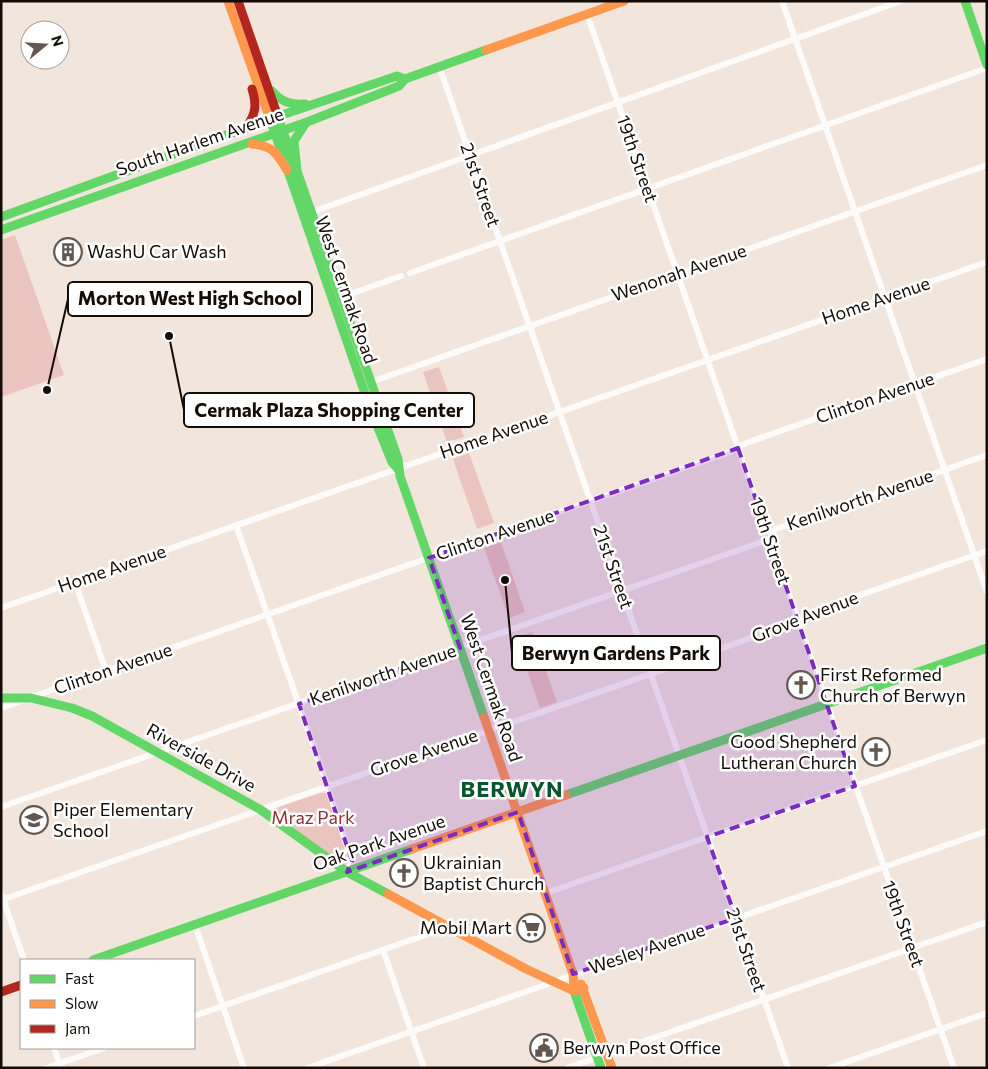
<svg xmlns="http://www.w3.org/2000/svg" width="988" height="1069" viewBox="0 0 988 1069" font-family="Commissioner,sans-serif">
<rect width="100%" height="100%" fill="#f2e5dc"/>
<g fill="#eac5bf">
<polygon points="15,235 64,375 1,397 1,240"/>
<polygon points="439,367 464,437 447,442 423,372"/>
<polygon points="469,453 494,523 477,529 453,459"/>
<polygon points="501,542 525,612 509,618 484,548"/>
<polygon points="532,632 557,702 540,708 516,638"/>
<polygon points="320,793 325,793 327,796 347,854 348,863 345,865 330,856 277,816 275,813 276,809 279,807"/>
</g>
<g fill="none" stroke-linecap="round" stroke-linejoin="round">
<g stroke="#fdfbfa" stroke-width="6">
<polyline points="782,1 987,592"/>
<polyline points="587,14 954,1068"/>
<polyline points="439,66 788,1068"/>
<polyline points="312,212 901,1"/>
<polyline points="410,273 987,68"/>
<polyline points="342,297 401,276"/>
<polyline points="371,382 987,165"/>
<polyline points="236,525 325,779 352,861 347,872"/>
<polyline points="75,582 106,671"/>
<polyline points="1,608 987,262"/>
<polyline points="1,708 730,452 746,443 987,359"/>
<polyline points="1,807 759,543 776,529 987,455"/>
<polyline points="1,893 24,960"/>
<polyline points="546,893 987,740"/>
<polyline points="1,900 651,674 789,624 808,613 987,551"/>
<polyline points="195,925 244,1068"/>
<polyline points="383,950 424,1068"/>
<polyline points="194,1016 448,927"/>
<polyline points="54,1048 61,1068"/>
<polyline points="46,1068 104,1048"/>
<polyline points="307,1068 987,831"/>
<polyline points="567,1068 987,922"/>
<polyline points="829,1068 987,1013"/>
</g>
<g stroke="#63d668" stroke-width="9">
<polyline points="965,1 987,65"/>
<path d="M272 91C281 102 291 105 305 104"/>
<polyline points="278,117 398,459 400,476 484,717"/>
<polyline points="270,119 370,408 392,462 398,469"/>
<polyline points="297,171 294,141 305,124"/>
<polyline points="1,217 270,119 397,76 405,79"/>
<polyline points="1,230 307,122 399,86 405,79 486,50"/>
<polyline points="1,698 31,698 72,708 92,716 261,810 347,872 388,894"/>
<polyline points="566,795 987,648"/>
<polyline points="93,960 412,849"/>
<polyline points="574,985 574,991 601,1068"/>
</g>
<g stroke="#ff974d" stroke-width="9">
<polyline points="228,1 270,119"/>
<polyline points="486,50 624,1"/>
<path d="M252 144C274 146 276 153 287 170"/>
<polyline points="484,717 573,974 574,985"/>
<polyline points="412,849 566,795"/>
<polyline points="388,894 526,969 574,991 584,988"/>
<polyline points="581,984 612,1068"/>
</g>
<g stroke="#b3261e" stroke-width="9">
<polyline points="238,1 278,117"/>
<path d="M246 128C256 114 257 105 252 89"/>
<polyline points="1,992 21,985"/>
</g>
</g>
<path fill="#7b2cbf" fill-opacity="0.2" stroke="#7b2cbf" stroke-width="4" stroke-dasharray="10 6" stroke-linejoin="round" d="M738 448 855 786 707 837 736 918 573 974 518 812 347 872 352 861 299 704 460 648 429 558Z"/>
<defs>
<symbol id="building-ring" viewBox="-11 -11 22 22"><circle r="9.5" fill="#fff" stroke="#625851" stroke-width="1.5"/><path d="M-4-6H4V6H1V3H-1V6H-4ZM-2.5-4.3h1.7v1.8h-1.7ZM.8-4.3h1.7v1.8H.8ZM-2.5-1h1.7V.8h-1.7ZM.8-1h1.7V.8H.8Z" fill="#625851"/></symbol>
<symbol id="church-ring" viewBox="-11 -11 22 22"><circle r="9.5" fill="#fff" stroke="#625851" stroke-width="1.5"/><path d="M-1.2-6h2.4v3.5h3.3v2.4h-3.3V6h-2.4V-.1h-3.3v-2.4h3.3Z" fill="#625851"/></symbol>
<symbol id="school-ring" viewBox="-11 -11 22 22"><circle r="9.5" fill="#fff" stroke="#625851" stroke-width="1.5"/><path d="M0-5L7-2L0 1L-7-2ZM-4 1L0 2.5L4 1V4Q0 6-4 4Z" fill="#625851"/></symbol>
<symbol id="supermarket-ring" viewBox="-11 -11 22 22"><circle r="9.5" fill="#fff" stroke="#625851" stroke-width="1.5"/><path d="M-6-5.5h2.5l.6 2H6L4.5 2H-2.5L-4.4-4H-6ZM-1.5 3.2a1.3 1.3 0 1 0 .1 0ZM3 3.2a1.3 1.3 0 1 0 .1 0Z" fill="#625851"/></symbol>
<symbol id="civic-ring" viewBox="-11 -11 22 22"><circle r="9.5" fill="#fff" stroke="#625851" stroke-width="1.5"/><path d="M-.6-6.5H3V-4.5H.6V-3L4-1V1h2V6H-6V1h2V-1L-.6-3ZM-1.2 2.5V6h2.4V2.5Z" fill="#625851"/></symbol>
</defs>
<g fill-rule="evenodd">
<use href="#building-ring" x="52" y="236" width="32" height="32"/>
<use href="#church-ring" x="785" y="669" width="32" height="32"/>
<use href="#church-ring" x="860" y="736" width="32" height="32"/>
<use href="#school-ring" x="18" y="804" width="32" height="32"/>
<use href="#church-ring" x="388" y="857" width="32" height="32"/>
<use href="#supermarket-ring" x="515" y="912" width="32" height="32"/>
<use href="#civic-ring" x="528" y="1032" width="32" height="32"/>
</g>
<g text-anchor="middle" stroke-width="5" stroke-linejoin="round" paint-order="stroke">
<g font-size="18" fill="#140c06" stroke="#fff">
<text transform="translate(200 142) rotate(-19)" y="6">South Harlem Avenue</text>
<text transform="translate(637 159) rotate(71)" y="6">19th Street</text>
<text transform="translate(480 185) rotate(71)" y="6">21st Street</text>
<text transform="translate(679 273) rotate(-19)" y="6">Wenonah Avenue</text>
<text transform="translate(346 290) rotate(71)" y="6">West Cermak Road</text>
<text transform="translate(876 301) rotate(-19)" y="6">Home Avenue</text>
<text transform="translate(875 398) rotate(-19)" y="6">Clinton Avenue</text>
<text transform="translate(494 435) rotate(-19)" y="6">Home Avenue</text>
<text transform="translate(860 500) rotate(-19)" y="6">Kenilworth Avenue</text>
<text transform="translate(495 535) rotate(-19)" y="6">Clinton Avenue</text>
<text transform="translate(770 541) rotate(71)" y="6">19th Street</text>
<text transform="translate(613 567) rotate(71)" y="6">21st Street</text>
<text transform="translate(112 569) rotate(-19)" y="6">Home Avenue</text>
<text transform="translate(805 617) rotate(-21)" y="6">Grove Avenue</text>
<text transform="translate(113 669) rotate(-19)" y="6">Clinton Avenue</text>
<text transform="translate(383 675) rotate(-19)" y="6">Kenilworth Avenue</text>
<text transform="translate(491 688) rotate(71)" y="6">West Cermak Road</text>
<text transform="translate(424 753) rotate(-19)" y="6">Grove Avenue</text>
<text transform="translate(201 758) rotate(29)" y="6">Riverside Drive</text>
<text transform="translate(379 843) rotate(-19)" y="6">Oak Park Avenue</text>
<text transform="translate(903 924) rotate(70)" y="6">19th Street</text>
<text transform="translate(647 949) rotate(-19)" y="6">Wesley Avenue</text>
<text transform="translate(746 950) rotate(71)" y="6">21st Street</text>
</g>
<g font-size="18" fill="#140c06" stroke="#fff" text-anchor="start">
<text x="87" y="258">WashU Car Wash</text>
<text x="820" y="681">First Reformed<tspan x="820" dy="21">Church of Berwyn</tspan></text>
<text x="857" y="748" text-anchor="end">Good Shepherd<tspan x="857" dy="21">Lutheran Church</tspan></text>
<text x="53" y="816">Piper Elementary<tspan x="53" dy="21">School</tspan></text>
<text x="423" y="869">Ukrainian<tspan x="423" dy="21">Baptist Church</tspan></text>
<text x="512" y="934" text-anchor="end">Mobil Mart</text>
<text x="563" y="1054">Berwyn Post Office</text>
</g>
<g font-size="18" fill="#922e31" stroke="#fff">
<text x="313" y="824">Mraz Park</text>
</g>
<g font-size="22" font-weight="bold" letter-spacing="1" fill="#04562c" stroke="#fff">
<text x="512" y="797">BERWYN</text>
</g>
</g>
<path fill="none" stroke="#140c06" stroke-width="2" d="M47 390L68 299M169 336L184 410M505 580L512 653"/>
<g fill="#140c06" stroke="#fff" stroke-width="2">
<circle cx="47" cy="390" r="5"/>
<circle cx="169" cy="336" r="5"/>
<circle cx="505" cy="580" r="5"/>
</g>
<g fill="#fff" stroke="#140c06" stroke-width="2">
<rect x="68" y="282" width="244" height="34" rx="5"/>
<rect x="184" y="393" width="290" height="34" rx="5"/>
<rect x="512" y="636" width="208" height="34" rx="5"/>
</g>
<g font-size="19" text-anchor="middle" font-weight="bold" fill="#140c06">
<text x="190" y="305">Morton West High School</text>
<text x="329" y="417">Cermak Plaza Shopping Center</text>
<text x="616" y="660">Berwyn Gardens Park</text>
</g>
<rect width="988" height="1069" fill="none" stroke="#140c06" stroke-width="5"/>
<rect x="20" y="959" width="175" height="90" fill="#ffffff" stroke="#a19e9b"/>
<rect x="30" y="975" width="25" height="8" fill="#63d668" stroke="#a19e9b"/>
<text x="65" y="984" font-size="15" fill="#140c06">Fast</text>
<rect x="30" y="1000" width="25" height="8" fill="#ff974d" stroke="#a19e9b"/>
<text x="65" y="1009" font-size="15" fill="#140c06">Slow</text>
<rect x="30" y="1025" width="25" height="8" fill="#b3261e" stroke="#a19e9b"/>
<text x="65" y="1034" font-size="15" fill="#140c06">Jam</text>
<g transform="translate(45 45) rotate(72)"><circle r="24" fill="#ffffff" stroke="#a19e9b"/>
<path d="M0-4L9 19L0 12L-9 19Z" fill="#625851"/>
<text y="-8" font-size="14" font-weight="bold" text-anchor="middle" fill="#140c06">N</text>
</g>
</svg>
